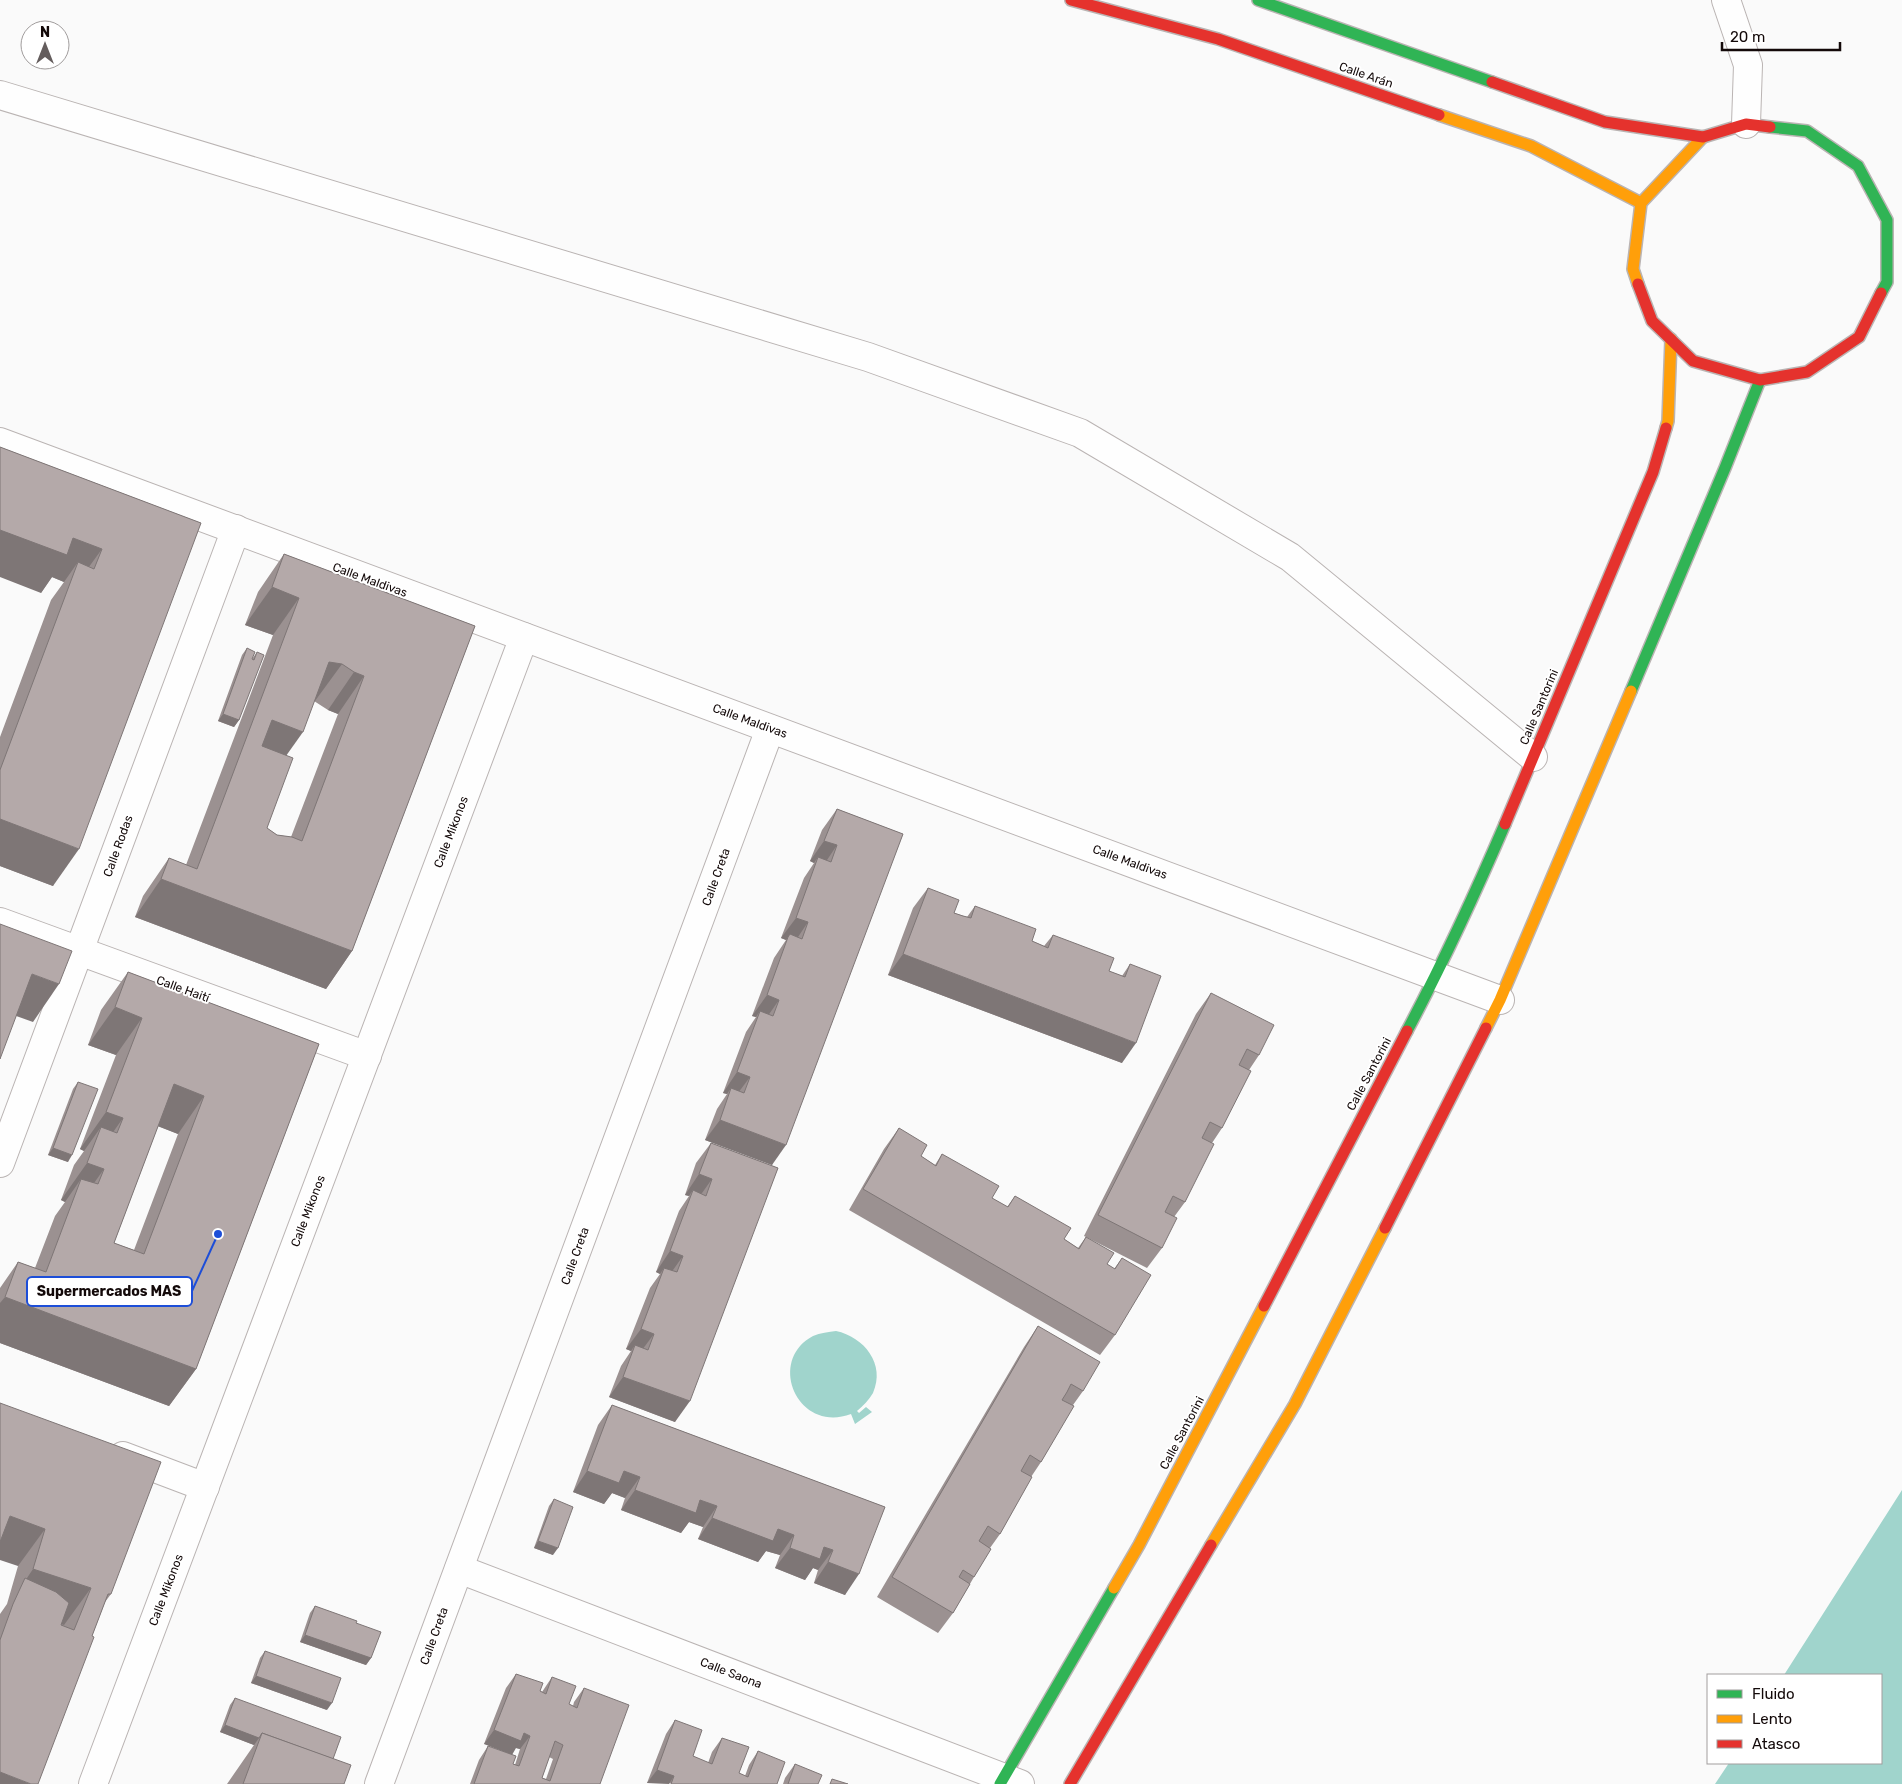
<svg xmlns="http://www.w3.org/2000/svg" width="1902" height="1784" viewBox="0 0 1902 1784" font-family="Rubik,sans-serif">
<rect width="100%" height="100%" fill="#fafafa"/>
<g fill="#a0d4cc">
<path d="M836 1331C864 1337 886 1364 873 1393 869 1400 863 1406 857 1411L859 1413 866 1407 872 1412 855 1424 851 1414C798 1434 766 1361 813 1336 820 1333 829 1332 836 1331Z"/>
<polygon points="1902,1490 1902,1784 1715,1784 1729,1763 1881,1763 1881,1675 1784,1675"/>
</g>
<g fill="none" stroke-linecap="round" stroke-linejoin="round">
<defs>
<g id="street">
<polyline points="1726,0 1748,65 1746,124"/>
<polyline points="0,95 868,357 1080,433 1290,557 1533,757"/>
<polyline points="0,442 1500,1000"/>
<polyline points="0,922 367,1056"/>
<polyline points="0,1163 236,529"/>
<polyline points="123,1456 205,1487"/>
<polyline points="459,1569 1020,1784"/>
<polyline points="93,1784 524,637"/>
<polyline points="379,1784 770,729"/>
</g>
<g id="fast">
<polyline points="1258,0 1492,82"/>
<polyline points="1770,127 1807,131 1858,166 1887,220 1887,282 1881,293"/>
<polyline points="1631,691 1725,468 1760,380"/>
<path d="M1407 1031C1443 963 1475 894 1505 824"/>
<polyline points="1000,1784 1114,1588"/>
</g>
<g id="slow">
<polyline points="1439,115 1531,146 1641,203"/>
<polyline points="1638,284 1633,269 1641,203 1703,137"/>
<polyline points="1666,428 1668,421 1671,339"/>
<polyline points="1486,1028 1500,1000 1631,691"/>
<polyline points="1211,1545 1295,1404 1385,1228"/>
<polyline points="1114,1588 1139,1545 1264,1306"/>
</g>
<g id="jam">
<polyline points="1071,0 1218,39 1439,115"/>
<polyline points="1492,82 1605,122 1703,137 1746,124 1770,127"/>
<polyline points="1638,284 1652,321 1693,361 1760,380 1807,372 1859,337 1881,293"/>
<polyline points="1505,824 1653,472 1666,428"/>
<polyline points="1385,1228 1486,1028"/>
<polyline points="1264,1306 1407,1031"/>
<polyline points="1070,1784 1211,1545"/>
</g>
</defs>
<use href="#street" stroke="#bab4b3" stroke-width="30"/>
<use href="#fast" stroke="#bab4b3" stroke-width="14"/>
<use href="#slow" stroke="#bab4b3" stroke-width="14"/>
<use href="#jam" stroke="#bab4b3" stroke-width="14"/>
<use href="#street" stroke="#fefefe" stroke-width="28"/>
<use href="#fast" stroke="#30b455" stroke-width="11"/>
<use href="#slow" stroke="#ff9f0a" stroke-width="11"/>
<use href="#jam" stroke="#e5322d" stroke-width="11"/>
</g>
<g fill="#9b9191" fill-rule="evenodd">
<polygon points="0,447 201,523 53,886 0,866 0,737 51,600 64,582 52,577 41,593"/>
<path d="M284 554 475 626 352 951 326 989 135 917 143 896 169 858 186 865 273 635 245 625 258 592ZM314 701 328 710 338 714 291 837 277 835 267 828 286 755Z"/>
<polygon points="247,648 252,659 257,652 239,720 234,727 218,721 242,655"/>
<polygon points="837,809 903,834 772,1165 705,1140 717,1109 727,1094 723,1093 746,1032 756,1017 752,1016 774,958 786,940 781,938 804,878 814,863 810,861 822,830"/>
<polygon points="928,888 954,913 967,917 975,906 1032,941 1044,946 1053,935 1109,971 1122,976 1130,964 1122,1063 888,975 913,908"/>
<path d="M128 972 319 1044 196 1369 169 1406 0 1343V1288L18 1262 35 1268 55 1216 65 1202 61 1200 74 1165 84 1151 80 1149 116 1055 88 1045 101 1010ZM158 1126 178 1134 134 1250 114 1243Z"/>
<polygon points="1211,993 1259,1055 1249,1070 1222,1128 1212,1143 1185,1202 1174,1217 1162,1248 1147,1268 1084,1236 1196,1014"/>
<polygon points="78,1082 68,1162 48,1155 73,1089"/>
<polygon points="899,1128 921,1156 935,1165 942,1154 992,1198 1007,1207 1015,1196 1064,1239 1078,1248 1086,1237 1107,1264 1114,1269 1122,1258 1115,1335 1100,1355 849,1210 884,1149"/>
<polygon points="711,1143 778,1168 675,1422 609,1397 621,1366 631,1351 626,1349 650,1288 660,1274 656,1272 679,1211 689,1196 685,1195 696,1163"/>
<polygon points="1038,1326 1083,1391 1073,1405 1041,1462 1031,1477 1000,1534 990,1548 974,1577 953,1613 938,1633 877,1597 1024,1347"/>
<polygon points="0,1403 111,1594 105,1602 92,1636 0,1784 0,1614 7,1604 18,1566"/>
<polygon points="612,1405 885,1507 845,1595 814,1583 818,1570 813,1568 805,1580 775,1568 780,1555 766,1551 758,1562 698,1539 703,1527 689,1522 681,1533 621,1510 625,1498 612,1493 604,1504 573,1492 598,1425"/>
<polygon points="554,1499 553,1555 534,1548 549,1506"/>
<polygon points="315,1606 356,1623 371,1658 366,1665 300,1642 310,1613"/>
<polygon points="265,1651 327,1710 251,1683 260,1658"/>
<path d="M516 1674 542 1692 552 1677 569 1704 573 1706 574 1702 584 1688 600 1784H470L479 1760 488 1746 513 1764 515 1765 520 1749 516 1748 484 1744 506 1688ZM549 1757 553 1759 546 1779 542 1778Z"/>
<polygon points="235,1698 333,1759 344,1784 227,1784 254,1745 220,1732 230,1705"/>
<polygon points="675,1720 693,1756 708,1763 712,1752 722,1738 739,1773 745,1776 749,1765 758,1751 777,1784 647,1783 666,1734"/>
<polygon points="795,1764 818,1784 783,1784 785,1778"/>
</g>
<g fill="#7e7676">
<polygon points="0,530 73,538 102,549 75,586 78,562 64,582 52,577 41,593 0,577"/>
<polygon points="272,587 299,598 273,635 245,625"/>
<polygon points="329,662 342,664 315,701 302,700"/>
<polygon points="354,672 364,676 338,714 328,710"/>
<polygon points="223,714 239,720 234,727 218,721"/>
<polygon points="272,720 303,732 276,770 245,758"/>
<polygon points="0,819 79,849 53,886 0,866"/>
<polygon points="824,841 837,845 823,866 818,857 814,863 810,861"/>
<polygon points="161,879 352,951 326,989 135,917"/>
<polygon points="796,918 808,922 794,943 790,934 786,940 781,938"/>
<polygon points="903,954 1136,1043 1122,1063 888,975"/>
<polygon points="32,974 59,984 33,1022 5,1012"/>
<polygon points="767,995 779,1000 765,1020 760,1011 756,1017 752,1016"/>
<polygon points="115,1007 142,1018 116,1055 88,1045"/>
<polygon points="737,1072 750,1077 735,1097 731,1088 727,1094 723,1093"/>
<polygon points="174,1084 204,1096 178,1134 147,1122"/>
<polygon points="106,1112 123,1118 97,1155 101,1127 84,1151 80,1149"/>
<polygon points="720,1120 786,1145 772,1165 705,1140"/>
<polygon points="53,1148 72,1155 68,1162 48,1155"/>
<polygon points="87,1163 104,1169 77,1207 81,1179 65,1202 61,1200"/>
<polygon points="699,1174 712,1179 697,1200 693,1190 689,1196 685,1195"/>
<polygon points="670,1251 683,1256 668,1277 664,1268 660,1274 656,1272"/>
<polygon points="5,1297 196,1369 169,1406 0,1343 0,1303"/>
<polygon points="641,1329 654,1334 639,1354 635,1345 631,1351 626,1349"/>
<polygon points="623,1377 690,1401 675,1422 609,1397"/>
<polygon points="587,1471 624,1471 640,1477 625,1498 612,1493 604,1504 573,1492"/>
<polygon points="635,1490 700,1500 717,1506 703,1527 689,1522 681,1533 621,1510"/>
<polygon points="10,1516 45,1529 18,1566 0,1560 0,1531"/>
<polygon points="712,1518 778,1529 794,1535 780,1555 766,1551 758,1562 698,1539"/>
<polygon points="538,1541 558,1548 553,1555 534,1548"/>
<polygon points="824,1547 833,1550 818,1570 813,1568 805,1580 775,1568 790,1548"/>
<polygon points="828,1562 859,1574 845,1595 814,1583"/>
<polygon points="33,1569 91,1588 64,1625 12,1609 23,1584"/>
<polygon points="305,1635 371,1658 366,1665 300,1642"/>
<polygon points="256,1676 332,1703 327,1710 251,1683"/>
<polygon points="225,1725 259,1738 254,1745 220,1732"/>
<polygon points="494,1730 524,1733 530,1736 520,1749 516,1748 512,1755 484,1744"/>
<polygon points="657,1770 674,1776 669,1784 647,1783"/>
<polygon points="0,1772 31,1784 0,1784"/>
</g>
<g fill="#b4a9a9" stroke="#7e7676" fill-rule="evenodd">
<polygon points="0,447 201,523 79,849 0,819 0,770 78,562 94,569 102,549 73,538 67,555 0,530"/>
<path d="M284 554 475 626 352 951 161 879 169 858 197 869 299 598 272 587ZM329 662 342 664 354 672 364 676 302 841 292 837 277 835 267 828 293 758 262 746 272 720 303 732Z"/>
<polygon points="247,648 255,652 252,659 254,660 257,652 264,655 239,720 223,714"/>
<polygon points="837,809 903,834 786,1145 720,1120 731,1088 744,1093 750,1077 737,1072 760,1011 773,1016 779,1000 767,995 788,937 790,934 802,939 808,922 796,918 818,857 831,862 837,845 824,841"/>
<polygon points="928,888 959,900 954,913 963,916 971,918 975,906 1036,929 1032,941 1048,948 1053,935 1114,958 1109,971 1125,977 1130,964 1161,976 1136,1043 903,954"/>
<polygon points="0,924 72,951 59,984 32,974 0,1059"/>
<path d="M128 972 319 1044 196 1369 5 1297 18 1262 46 1272 81 1179 98 1184 104 1169 87 1163 101 1127 117 1133 123 1118 106 1112 142 1018 115 1007ZM174 1084 204 1096 144 1254 114 1243Z"/>
<polygon points="1211,993 1274,1025 1259,1055 1247,1049 1239,1065 1251,1071 1222,1128 1210,1122 1202,1138 1214,1144 1185,1202 1173,1196 1165,1212 1177,1218 1162,1248 1098,1215"/>
<polygon points="78,1082 98,1089 72,1155 53,1148"/>
<polygon points="899,1128 927,1145 921,1156 936,1166 942,1154 999,1186 992,1198 1008,1207 1015,1196 1071,1228 1064,1239 1079,1249 1086,1237 1114,1253 1107,1264 1115,1269 1122,1258 1151,1275 1115,1335 863,1189"/>
<polygon points="711,1143 778,1168 690,1401 623,1377 635,1345 648,1350 654,1334 641,1329 664,1268 677,1272 683,1256 670,1251 693,1190 706,1196 712,1179 699,1174"/>
<polygon points="1038,1326 1100,1362 1083,1391 1071,1384 1067,1392 1062,1400 1074,1406 1041,1462 1030,1455 1021,1471 1032,1477 1000,1534 988,1526 979,1541 991,1549 974,1577 963,1570 959,1577 970,1584 953,1613 892,1577"/>
<polygon points="0,1403 161,1462 111,1594 108,1594 92,1636 94,1637 38,1784 31,1784 0,1772 0,1640 13,1604 25,1578 56,1592 69,1603 61,1625 74,1630 91,1588 33,1569 45,1529 10,1516 0,1542"/>
<polygon points="612,1405 885,1507 859,1574 828,1562 833,1550 824,1547 820,1559 790,1548 794,1535 778,1529 773,1541 712,1518 717,1506 700,1500 696,1513 635,1490 640,1477 624,1471 619,1483 587,1471"/>
<polygon points="554,1499 573,1507 558,1548 538,1541"/>
<polygon points="315,1606 357,1621 356,1623 381,1632 371,1658 305,1635"/>
<polygon points="265,1651 341,1678 332,1703 256,1676"/>
<path d="M516 1674 543 1683 540 1691 546 1694 552 1677 576 1686 569 1704 577 1708 584 1688 629 1705 600 1784H474L488 1746 516 1756 513 1764 519 1766 530 1736 524 1733 521 1741 494 1730ZM555 1741 563 1745 550 1781 542 1778Z"/>
<polygon points="235,1698 341,1737 333,1759 262,1733 259,1738 225,1725"/>
<polygon points="675,1720 702,1730 693,1756 712,1764 722,1738 749,1747 739,1773 748,1777 758,1751 785,1762 777,1784 671,1784 674,1776 657,1770"/>
<polygon points="262,1733 351,1765 344,1784 243,1784"/>
<polygon points="795,1764 822,1775 818,1784 788,1784"/>
<polygon points="832,1779 848,1784 830,1784"/>
</g>
<g text-anchor="middle" stroke-width="4" stroke-linejoin="round" paint-order="stroke">
<g font-size="12" fill="#130909" stroke="#fff">
<text transform="translate(1366 75) rotate(19)" y="4">Calle Arán</text>
<text transform="translate(370 580) rotate(20)" y="4">Calle Maldivas</text>
<text transform="translate(1539 707) rotate(-67)" y="4">Calle Santorini</text>
<text transform="translate(750 721) rotate(20)" y="4">Calle Maldivas</text>
<text transform="translate(451 832) rotate(-69)" y="4">Calle Mikonos</text>
<text transform="translate(118 846) rotate(-70)" y="4">Calle Rodas</text>
<text transform="translate(1130 862) rotate(20)" y="4">Calle Maldivas</text>
<text transform="translate(716 877) rotate(-70)" y="4">Calle Creta</text>
<text transform="translate(183 989) rotate(20)" y="4">Calle Haití</text>
<text transform="translate(1369 1074) rotate(-62)" y="4">Calle Santorini</text>
<text transform="translate(308 1211) rotate(-69)" y="4">Calle Mikonos</text>
<text transform="translate(575 1256) rotate(-70)" y="4">Calle Creta</text>
<text transform="translate(1182 1433) rotate(-62)" y="4">Calle Santorini</text>
<text transform="translate(166 1590) rotate(-69)" y="4">Calle Mikonos</text>
<text transform="translate(434 1636) rotate(-70)" y="4">Calle Creta</text>
<text transform="translate(731 1673) rotate(21)" y="4">Calle Saona</text>
</g>
</g>
<path fill="none" stroke="#1d4ed8" stroke-width="2" d="M218 1234L192 1291"/>
<circle fill="#1d4ed8" stroke="#fff" stroke-width="2" cx="218" cy="1234" r="5"/>
<rect fill="#fff" stroke="#1d4ed8" stroke-width="2" x="27" y="1277" width="165" height="29" rx="5"/>
<g font-size="14" text-anchor="middle" font-weight="bold" fill="#130909">
<text x="109" y="1296">Supermercados MAS</text>
</g>
<rect x="1707" y="1674" width="175" height="90" fill="#ffffff" stroke="#a19d9d"/>
<rect x="1717" y="1690" width="25" height="8" fill="#30b455" stroke="#a19d9d"/>
<text x="1752" y="1699" font-size="15" fill="#130909">Fluido</text>
<rect x="1717" y="1715" width="25" height="8" fill="#ff9f0a" stroke="#a19d9d"/>
<text x="1752" y="1724" font-size="15" fill="#130909">Lento</text>
<rect x="1717" y="1740" width="25" height="8" fill="#e5322d" stroke="#a19d9d"/>
<text x="1752" y="1749" font-size="15" fill="#130909">Atasco</text>
<g transform="translate(45 45)"><circle r="24" fill="#ffffff" stroke="#a19d9d"/>
<path d="M0-4L9 19L0 12L-9 19Z" fill="#645d5d"/>
<text y="-8" font-size="14" font-weight="bold" text-anchor="middle" fill="#130909">N</text>
</g>
<path d="M1722 42v8h118v-8" fill="none" stroke="#130909" stroke-width="2.5"/>
<text x="1730" y="42" font-size="15" fill="#130909" stroke="#ffffff" stroke-width="4" paint-order="stroke">20 m</text>
</svg>
